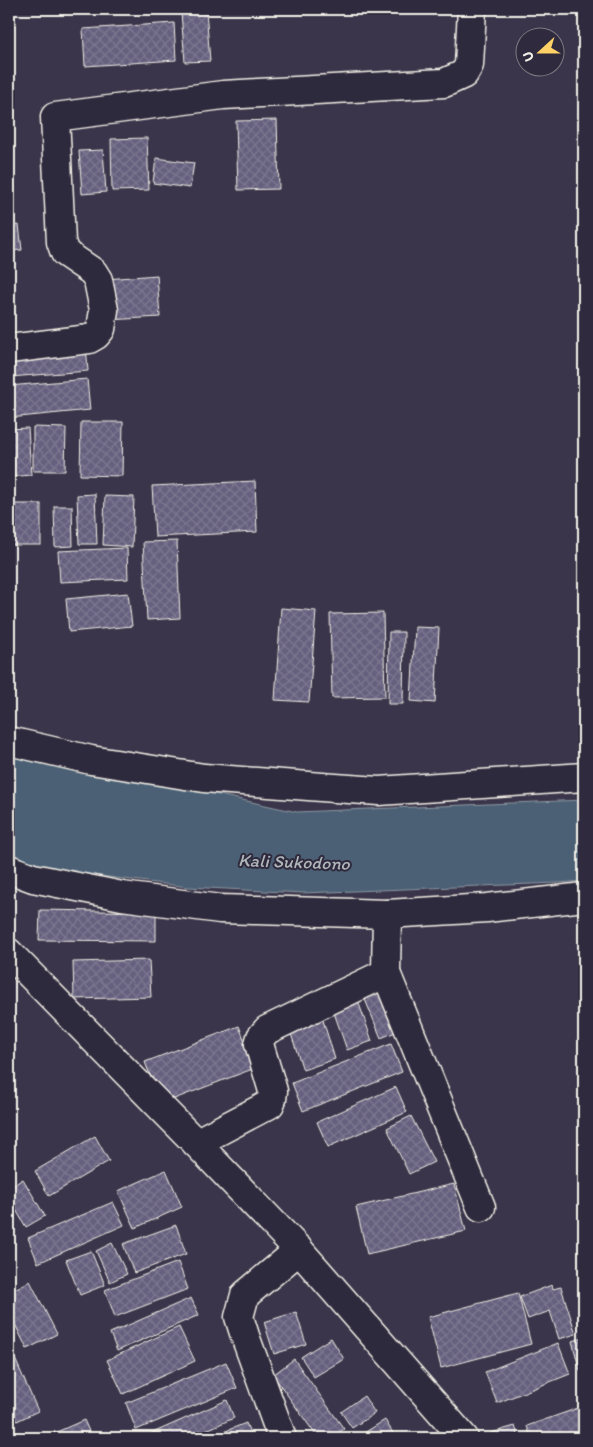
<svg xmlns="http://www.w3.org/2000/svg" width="593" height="1447" viewBox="0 0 593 1447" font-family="Itim,sans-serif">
<defs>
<pattern id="building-cross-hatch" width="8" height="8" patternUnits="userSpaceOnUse" patternTransform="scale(1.25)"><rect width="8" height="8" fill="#65607e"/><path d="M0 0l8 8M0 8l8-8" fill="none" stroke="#7c7790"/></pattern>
</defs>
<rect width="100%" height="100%" fill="#3a354a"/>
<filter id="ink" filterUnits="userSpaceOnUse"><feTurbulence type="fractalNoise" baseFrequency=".02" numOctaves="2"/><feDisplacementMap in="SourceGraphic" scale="10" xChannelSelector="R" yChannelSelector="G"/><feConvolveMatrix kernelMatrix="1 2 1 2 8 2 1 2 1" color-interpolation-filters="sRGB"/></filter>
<g filter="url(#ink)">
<polygon fill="#4b6075" stroke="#8f9aa3" points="9,749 297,812 584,800 584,881 557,883 303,893 188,887 45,869 9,859"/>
<g fill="url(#building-cross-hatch)" stroke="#f4f1e8">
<polygon points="206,11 210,61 185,62 181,13"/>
<polygon points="174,23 176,60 85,66 83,29"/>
<polygon points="277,120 279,189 238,190 236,121"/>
<polygon points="147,138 149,190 112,191 111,139"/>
<polygon points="103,150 106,192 82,194 79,151"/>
<polygon points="156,158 194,163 190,188 153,183"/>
<polygon points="19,225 22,250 9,251 9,226"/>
<polygon points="157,275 160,317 109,320 106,279"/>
<polygon points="86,345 88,371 9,377 9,352"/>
<polygon points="87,379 90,410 9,418 9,386"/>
<polygon points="81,422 123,422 122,476 80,475"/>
<polygon points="33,427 66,428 65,471 33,471"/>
<polygon points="28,428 31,475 9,477 9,429"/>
<polygon points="255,481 257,532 155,537 152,486"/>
<polygon points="95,494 97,544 79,544 77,495"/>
<polygon points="105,496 134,497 132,547 103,545"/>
<rect x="11" y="504" width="30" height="41"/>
<polygon points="54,506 72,506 73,546 55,547"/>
<polygon points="177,541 180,618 147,620 143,542"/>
<polygon points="127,548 128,579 60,582 58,551"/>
<polygon points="128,593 132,626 69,632 66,599"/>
<polygon points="281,608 316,611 309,702 275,700"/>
<polygon points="383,613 385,697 332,698 330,614"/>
<polygon points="415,627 439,628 435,703 411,701"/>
<polygon points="389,632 404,632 403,704 388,704"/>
<polygon points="40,910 156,912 156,941 39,940"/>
<polygon points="149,960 151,997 74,999 73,962"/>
<polygon points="381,990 398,1031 381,1038 364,997"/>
<polygon points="356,995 372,1041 347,1050 331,1004"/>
<polygon points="323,1020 335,1059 303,1070 290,1031"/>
<polygon points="239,1026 255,1068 161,1104 145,1062"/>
<polygon points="391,1044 402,1072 303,1111 292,1083"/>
<polygon points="396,1087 407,1112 328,1147 317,1122"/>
<polygon points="411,1116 434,1162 409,1174 387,1128"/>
<polygon points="95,1136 109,1161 49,1196 35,1171"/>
<polygon points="166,1170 182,1207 135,1228 118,1191"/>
<polygon points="23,1179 45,1216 26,1227 9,1198 9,1188"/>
<polygon points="454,1184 466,1231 367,1254 356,1207"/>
<polygon points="113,1202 124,1225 38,1263 28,1238"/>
<polygon points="176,1225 186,1254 134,1273 123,1244"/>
<polygon points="112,1243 127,1274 110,1282 96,1251"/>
<polygon points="91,1251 105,1285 80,1295 66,1260"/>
<polygon points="178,1262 188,1289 115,1317 105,1290"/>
<polygon points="30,1281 57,1334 27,1349 9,1312 9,1292"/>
<polygon points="552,1285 553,1289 561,1287 576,1334 559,1339 550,1311 528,1319 520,1297"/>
<polygon points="518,1293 531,1344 441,1368 428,1317"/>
<polygon points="191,1298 199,1315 117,1351 110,1333"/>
<polygon points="296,1312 306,1344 274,1354 264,1322"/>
<polygon points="179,1327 195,1361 123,1394 107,1360"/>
<polygon points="331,1338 344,1359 314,1377 301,1357"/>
<polygon points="584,1338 584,1370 580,1371 572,1341"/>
<polygon points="558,1343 570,1374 497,1403 485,1372"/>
<polygon points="9,1345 38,1411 17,1421 9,1402"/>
<polygon points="294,1359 344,1429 332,1438 318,1438 273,1375"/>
<polygon points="226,1362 237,1388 136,1430 126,1403"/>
<polygon points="364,1396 375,1413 352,1428 341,1412"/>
<polygon points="227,1400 234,1418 188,1438 149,1438 148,1435"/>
<polygon points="584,1406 584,1438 531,1438 527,1426"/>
<polygon points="84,1420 92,1438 43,1438"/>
<polygon points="385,1420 396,1438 356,1438"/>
<polygon points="246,1423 252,1438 208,1438"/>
<polygon points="515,1426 519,1438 492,1438 491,1433"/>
</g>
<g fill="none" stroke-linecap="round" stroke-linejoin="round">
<defs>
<g id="minor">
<polyline points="9,349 89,339 96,335 101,329 104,310 98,280 93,272 65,253 61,242 55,117 223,95 444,83 464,74 469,65 472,9"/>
<polyline points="9,741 91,760 204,778 335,788 379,791 584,777"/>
<polyline points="9,869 33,878 122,896 220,909 387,914 487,908 584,897"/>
<polyline points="386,973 481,1207"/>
<polyline points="196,1143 270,1104 272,1099 273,1091 259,1044 261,1037 267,1030 386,973 387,914"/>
<polyline points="282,1438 245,1336 239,1317 245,1295 299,1250"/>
</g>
<polyline id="secondary" points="9,953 196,1143 299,1250 464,1438"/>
</defs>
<use href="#minor" stroke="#f4f1e8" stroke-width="31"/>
<use href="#secondary" stroke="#f4f1e8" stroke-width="31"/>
<use href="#minor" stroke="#2f2a3d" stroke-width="28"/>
<use href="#secondary" stroke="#2f2a3d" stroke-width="28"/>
</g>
</g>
<g text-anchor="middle" stroke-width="4" stroke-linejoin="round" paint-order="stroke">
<g font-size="18" font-style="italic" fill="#b0b7ba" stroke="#2f2a3d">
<text transform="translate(294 862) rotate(2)" y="6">Kali Sukodono</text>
</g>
</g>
<rect width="593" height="1447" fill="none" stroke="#2f2a3d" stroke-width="30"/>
<rect x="15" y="15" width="563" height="1417" fill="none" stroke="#f4f1e8" stroke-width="2" filter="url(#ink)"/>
<g transform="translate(540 52) rotate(249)"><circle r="24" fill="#2f2a3d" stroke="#7e7a81"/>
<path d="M0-4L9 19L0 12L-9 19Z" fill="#ffd166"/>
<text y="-8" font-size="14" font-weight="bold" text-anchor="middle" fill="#f4f1e8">U</text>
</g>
</svg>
